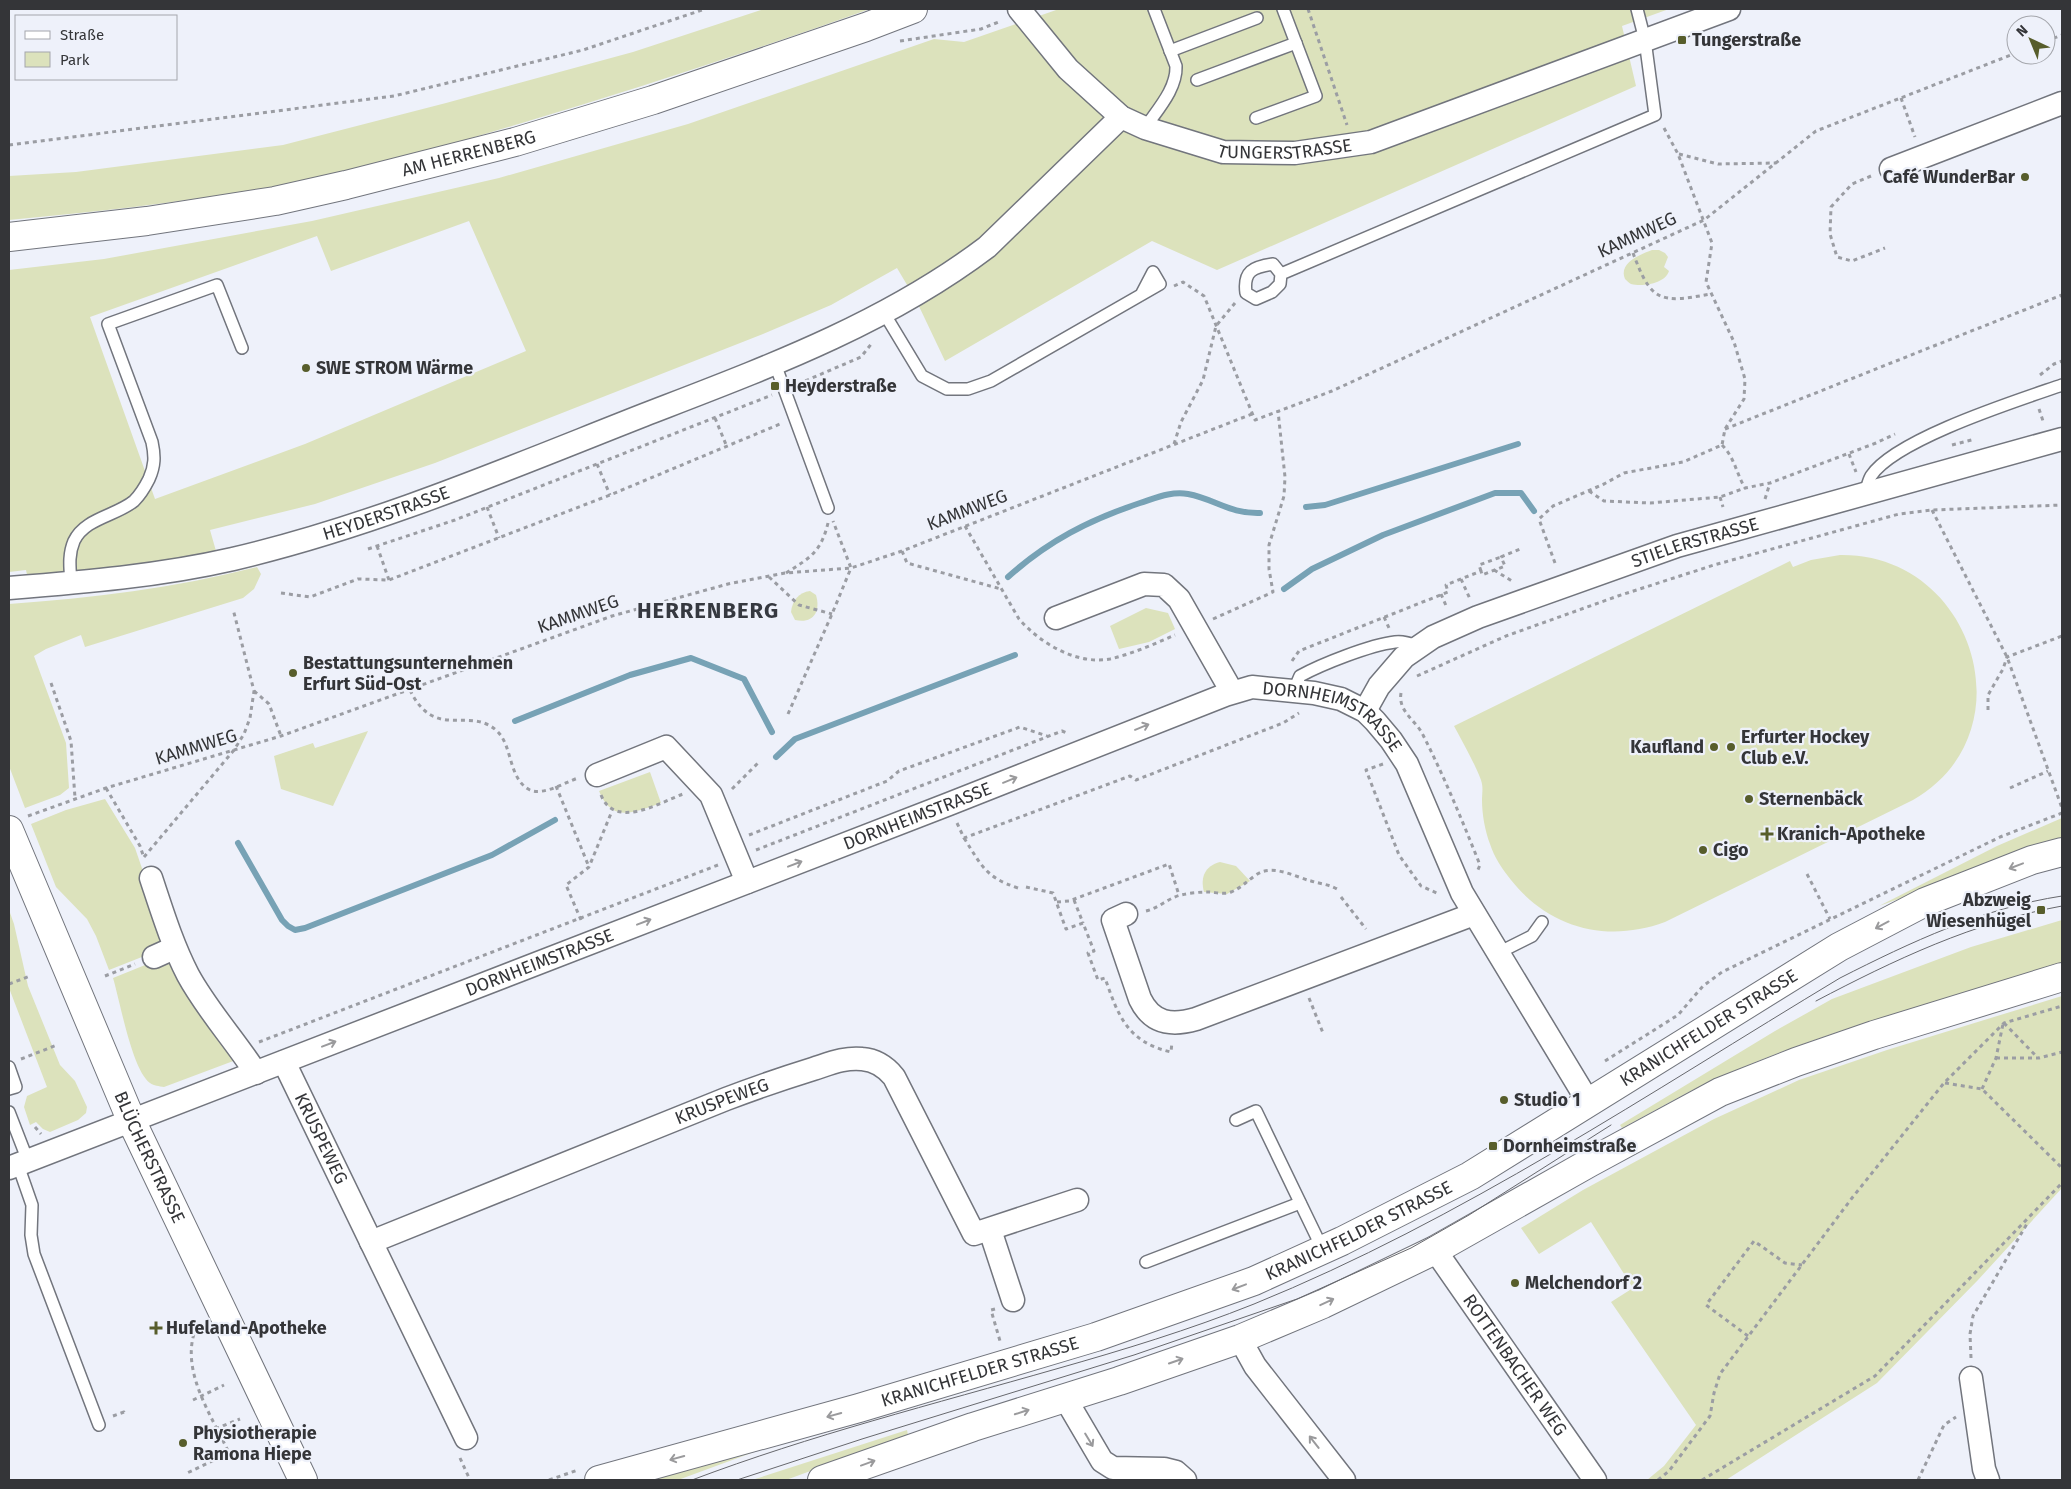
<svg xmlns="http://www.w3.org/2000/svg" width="2071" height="1489" viewBox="0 0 2071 1489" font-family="'Fira Sans',sans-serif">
<rect width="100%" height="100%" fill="#eef1fa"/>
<g fill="#dce2bc" fill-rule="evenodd">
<path d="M764 9H870C755 50 639 88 522 123 462 141 402 159 341 173 234 197 117 210 9 220V176L76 172 283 145 446 103 633 52Z"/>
<path d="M1059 9H1669L1622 26 1636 86 1217 270 1152 241 945 361 916 300 897 268 831 305 763 334 435 463 315 504 210 530 216 551 158 562 28 579 26 570 9 572V270L104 259 312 221 499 178 688 124 934 39 964 42ZM469 221 526 351 305 444 155 499 90 317 317 236 331 271Z"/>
<path d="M1652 250H1659L1665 253 1668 257 1664 267 1669 271C1665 284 1642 287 1631 284 1629 283 1626 280 1625 279 1618 263 1641 254 1652 250Z"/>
<path d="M1840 555C1974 553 2030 733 1913 800L1665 922C1608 943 1550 929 1511 880 1503 870 1494 857 1490 844 1485 831 1482 814 1482 800 1482 795 1483 789 1482 784 1481 775 1460 737 1454 726L1790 561 1793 567 1811 560Z"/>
<path d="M257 567 261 574 254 589 243 598 85 647 81 635 46 649 34 656 66 743 69 788 60 795 25 808 9 766V604C92 598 175 588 257 567Z"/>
<path d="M810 591 816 595C821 612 813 624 795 620L791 612C792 601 799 592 810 591Z"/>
<polygon points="1146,608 1168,613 1175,629 1149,642 1119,649 1110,626"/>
<polygon points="368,731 333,806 281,789 274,756 313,743 315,748"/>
<path d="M650 772 661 803C635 812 612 824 599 791Z"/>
<polygon points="105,799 135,848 146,880 161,938 152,953 109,970 96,936 87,919 56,887 31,824 66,810"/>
<polygon points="2062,818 2062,841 1879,906 1997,846"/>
<path d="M1220 862 1236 866 1250 881 1227 894 1204 892C1200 877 1205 866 1220 862Z"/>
<polygon points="9,910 14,924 28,986 60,1065 75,1081 87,1107 86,1113 78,1120 50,1132 43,1129 36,1122 30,1125 24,1107 27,1096 47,1087 9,988"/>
<path d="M2062 920V964C1946 1000 1827 1029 1716 1079 1684 1093 1653 1112 1622 1128L1620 1125 1775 1031 1832 999 1971 947Z"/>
<path d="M155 961 157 967 176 962 236 1060 164 1087C159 1086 154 1086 150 1083 132 1070 120 1001 113 978Z"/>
<polygon points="2062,996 2062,1188 1978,1280 1877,1383 1726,1480 1647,1480 1664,1466 1696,1425 1611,1302 1633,1288 1591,1222 1539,1254 1521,1228 1583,1190 1714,1119 1799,1080 1887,1050"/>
<polygon points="907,1430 908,1435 786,1480 752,1480"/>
<polygon points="795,1440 754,1452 678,1480 640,1480"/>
</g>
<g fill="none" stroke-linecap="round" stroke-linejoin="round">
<g stroke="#77a2b5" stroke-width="6">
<polyline points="1306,507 1325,505 1518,444"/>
<path d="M1008 577C1048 541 1089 520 1140 503 1156 498 1171 491 1188 494 1215 499 1230 514 1260 513"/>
<polyline points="1284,589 1312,569 1383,535 1495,493 1521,493 1534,511"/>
<polyline points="515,721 630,675 691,658 744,679 772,732"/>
<polyline points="776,757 795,739 1015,655"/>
<polyline points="238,843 282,920 288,926 295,930 305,928 492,855 555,820"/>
</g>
<defs>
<g id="lane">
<polyline points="1170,51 1257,18"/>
<polyline points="1197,80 1296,43"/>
<polyline points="1256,118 1316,96 1283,9"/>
<path d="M1145 128C1157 110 1177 89 1176 66L1154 9"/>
<path d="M1281 274 1280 284 1272 292 1256 299 1246 293C1243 271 1253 267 1273 264L1281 274 1655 115 1645 40 1637 9"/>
<polyline points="884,313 922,376 947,389 968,389 991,381 1160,284 1153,272 1141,295"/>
<polyline points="775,364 828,508"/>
<path d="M1865 493C1867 488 1868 481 1871 476 1895 439 2019 400 2062 385"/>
<path d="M71 583C70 568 68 555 74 541 85 518 116 516 134 501 140 495 145 487 149 479 155 466 155 456 152 442L108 324 217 285 242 348"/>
<path d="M1294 690 1300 676C1322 664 1370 645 1395 642 1403 641 1409 643 1417 646"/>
<polyline points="1498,953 1532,936 1542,922"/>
<polyline points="9,1067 16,1087 9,1089"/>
<polyline points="9,1112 28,1161"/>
<polyline points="1236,1120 1256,1111 1323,1250"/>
<polyline points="18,1165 32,1205 31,1235 34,1254 99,1425"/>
<polyline points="1146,1262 1300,1203"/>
</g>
<g id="street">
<path id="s1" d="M1019 9 1068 69 1121 117 1145 128 1223 152 1295 153 1371 142 1729 9"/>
<polyline points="1891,169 2062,103"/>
<path id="s2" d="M9 588C84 582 159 576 233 559 374 526 509 468 644 415 763 369 884 325 987 247L1121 117"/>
<polyline points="1056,618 1144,584 1164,585 1179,599 1232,692"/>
<path id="s3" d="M1365 711 1379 686 1404 657 1433 637 1478 617 1677 546 2062 439"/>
<polyline points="597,775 666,747 711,795 747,882"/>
<path d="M151 878C162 911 172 944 188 975 207 1010 234 1039 256 1073"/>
<path d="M1126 914 1113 920 1140 999C1152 1024 1172 1026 1196 1019L1474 914"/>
<polyline points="154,957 174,948"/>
<path id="s4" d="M284 1062 466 1438"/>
<path id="s5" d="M9 1168 949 804 1225 695 1252 687 1314 693 1341 699 1365 711 1375 721 1391 740 1407 764 1462 893 1589 1103"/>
<polyline points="990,1230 1013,1300"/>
<path id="s6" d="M371 1242 726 1099C755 1088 784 1078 813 1069 829 1064 845 1057 862 1059 875 1060 886 1067 894 1077L974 1234 1077 1200"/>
<path id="s7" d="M1435 1250 1595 1480"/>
<polyline points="1240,1339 1255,1366 1344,1480"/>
<polyline points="1971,1378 1984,1469 1988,1480"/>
<polyline points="1065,1398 1102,1461 1113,1468 1164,1469 1176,1472 1185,1480"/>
</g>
<g id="secondary">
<path id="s8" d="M9 237 147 221 275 201 346 185 515 142 653 100 866 27 913 9"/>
<path id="s9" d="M9 830 132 1122 303 1480"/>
<path id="s10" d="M599 1480 859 1408 1096 1337 1254 1281 1342 1241 1470 1176 1839 947 1925 902 2032 860 2062 852"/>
<polyline points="822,1480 973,1427 1119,1381 1240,1339 1323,1304 1435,1250 1589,1163 1720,1092 1796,1062 1874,1035 2062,977"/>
</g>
</defs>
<use href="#lane" stroke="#72757d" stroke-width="14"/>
<use href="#street" stroke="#72757d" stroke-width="25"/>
<use href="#secondary" stroke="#72757d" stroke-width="30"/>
<g stroke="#9b9da3" stroke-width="3" stroke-dasharray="4 4" stroke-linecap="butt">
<polyline points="1308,9 1347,125"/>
<polyline points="900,41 981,29 1001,21"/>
<polyline points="2046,41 2062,35"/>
<polyline points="1901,98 1915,137"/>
<polyline points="1664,128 1678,154 1712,243 1706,282 1734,342 1745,379 1744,399 1725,429 1722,445"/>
<polyline points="9,145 394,96 583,50 705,9"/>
<polyline points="1679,154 1718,164 1776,163"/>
<polyline points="1871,176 1852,184 1831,207 1830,234 1837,257 1852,261 1885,248"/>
<path d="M1633 253C1651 301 1659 304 1710 294"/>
<polyline points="1174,286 1183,282 1204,296 1255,420 1332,391 1704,220 1816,131 2016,53"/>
<polyline points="2040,375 2054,364 2062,361"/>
<polyline points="798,384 861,357 872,343"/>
<polyline points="2039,409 2043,421"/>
<polyline points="715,418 727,447"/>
<polyline points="1725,429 2062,295"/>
<polyline points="1174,444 1181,422 1203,380 1216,326 1235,303"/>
<path d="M1722 445C1735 458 1736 473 1745 488L1770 483 1876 443 1895 434"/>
<polyline points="1952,445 1975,439"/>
<polyline points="1849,454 1856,472"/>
<polyline points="597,464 610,495"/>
<polyline points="1589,491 1604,501 1650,503 1720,497 1745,488"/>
<polyline points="1720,497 1723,507"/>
<polyline points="1765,499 1770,483"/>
<polyline points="487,507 499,538"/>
<polyline points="1932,510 2007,657 2062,808"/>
<path d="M965 526 1019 619C1040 643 1076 665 1110 659 1132 654 1154 644 1175 635"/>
<polyline points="377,546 389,580"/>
<polyline points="368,549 455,520 772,395"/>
<polyline points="902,551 907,563 1001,589"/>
<polyline points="1555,563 1539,519 1553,506 1604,484 1624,473 1683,462 1722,445"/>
<polyline points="1494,570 1512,581"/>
<polyline points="1481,571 1479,565 1501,557"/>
<path d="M786 573C810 558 821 552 828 523"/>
<polyline points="769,577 799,605 832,614"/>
<polyline points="1461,579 1470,599"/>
<polyline points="281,593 310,597 358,579 389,580 610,495 780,424"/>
<polyline points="1441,594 1447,608"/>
<polyline points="1384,617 1389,628"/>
<polyline points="1213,619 1273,592 1269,569 1269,545 1284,496 1285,477 1278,411"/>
<polyline points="1292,661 1299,651 1448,592 1446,585 1481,571 1482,575 1505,566 1501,557 1520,549"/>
<polyline points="1417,676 1506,636 1618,596 1714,565 1899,514 1932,510 2062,505"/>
<polyline points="51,683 71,741 75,798"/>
<path d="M410 690C435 742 469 705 497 731 513 746 508 779 530 790 543 796 566 782 578 778"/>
<polyline points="254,691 269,704 281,736"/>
<path d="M1401 693C1398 711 1414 719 1422 733 1444 776 1462 820 1480 865L1477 872"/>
<polyline points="1988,710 1988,695 2003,669 2007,657 2062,636"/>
<polyline points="788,714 832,614 851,568 833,521"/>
<polyline points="1383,764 1366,770 1399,855 1421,886 1439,894"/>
<polyline points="556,786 589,867"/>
<polyline points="106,788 140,846 144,858"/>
<polyline points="2010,788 2048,771"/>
<polyline points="732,789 759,762"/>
<path d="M601 795C615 830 659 803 683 794"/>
<polyline points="28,816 106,788 281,736 612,616 728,584 785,573 851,568 902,551 1252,414"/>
<polyline points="957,823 964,838 1130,776 1136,780 1283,723 1299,713"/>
<polyline points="749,835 887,781 899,771 1020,727 1047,736"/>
<path d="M964 838C982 866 985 877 1018 888"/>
<polyline points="756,850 1062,731 1069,734"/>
<polyline points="144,857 234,750 244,734 250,718 254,691 233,609"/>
<polyline points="1807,874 1830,919"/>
<path d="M1026 887 1053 893 1066 929 1083 923 1094 951 1088 953 1098 980 1105 978C1118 1015 1127 1042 1171 1052L1172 1042"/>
<polyline points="1341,897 1366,929"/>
<polyline points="1074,900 1083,923"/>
<polyline points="1057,902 1069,901 1169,864 1179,895"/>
<path d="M1146 911C1159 908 1168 898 1181 895 1189 893 1199 892 1208 892 1215 892 1223 895 1231 892 1241 888 1247 881 1256 875 1272 863 1295 877 1311 881 1321 884 1328 884 1337 889"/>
<polyline points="581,920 566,885 589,867 612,811"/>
<polyline points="105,976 135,964"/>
<polyline points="9,984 30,976"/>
<polyline points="1309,998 1323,1033"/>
<polyline points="2004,1023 2038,1058"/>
<polyline points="259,1042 718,865"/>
<polyline points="1996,1058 2039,1058 2062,1052"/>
<polyline points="21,1059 57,1045"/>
<polyline points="1605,1061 1678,1015 1703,986 1722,972 2000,837 2062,813"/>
<polyline points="1945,1083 1982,1089 2062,1168"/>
<polyline points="1982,1089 1996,1058 2003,1024"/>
<polyline points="35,1127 41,1134"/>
<polyline points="995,1309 991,1310 1000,1341"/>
<path d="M171 1324 196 1328C179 1370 212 1416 229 1453L185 1474"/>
<polyline points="1748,1336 1706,1305 1754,1241 1785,1263 1802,1265"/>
<polyline points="1971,1358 1970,1334 1973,1316 2028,1222"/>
<polyline points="193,1400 224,1385"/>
<polyline points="113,1416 124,1412 125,1414"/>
<polyline points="208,1432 240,1419"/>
<polyline points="460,1458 470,1480"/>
<polyline points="549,1480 578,1470"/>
<polyline points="1658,1480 1669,1471 1710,1416 1714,1393 1720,1374 1852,1198 1944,1083 2004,1023 2062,1006"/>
<polyline points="1702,1480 1875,1376 2062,1183"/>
<polyline points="1918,1480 1944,1425 1956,1417"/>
</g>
<use href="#lane" stroke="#fff" stroke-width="11"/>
<use href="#street" stroke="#fff" stroke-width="22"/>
<use href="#secondary" stroke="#fff" stroke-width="28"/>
<g stroke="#67686d" stroke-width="1">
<path d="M1816 1001C1894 960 1974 922 2062 906"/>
<path d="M692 1480C811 1435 934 1404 1056 1369 1123 1350 1189 1330 1254 1304 1461 1220 1649 1093 1840 978 1911 942 1983 908 2062 896"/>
<polyline points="737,1480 862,1439 1134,1355 1297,1299 1411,1248 1469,1215 1611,1125"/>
</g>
</g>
<defs><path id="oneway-shaft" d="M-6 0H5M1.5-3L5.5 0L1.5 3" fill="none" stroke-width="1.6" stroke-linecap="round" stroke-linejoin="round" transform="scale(1.25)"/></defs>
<g stroke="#9a9a9c">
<use href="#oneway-shaft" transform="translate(1142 727) rotate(-22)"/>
<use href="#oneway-shaft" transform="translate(1010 780) rotate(-22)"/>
<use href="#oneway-shaft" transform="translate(795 864) rotate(-21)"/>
<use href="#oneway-shaft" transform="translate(2016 866) rotate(159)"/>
<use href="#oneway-shaft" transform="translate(644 922) rotate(-21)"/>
<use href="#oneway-shaft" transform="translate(1882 925) rotate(152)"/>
<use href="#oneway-shaft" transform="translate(329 1044) rotate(-21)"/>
<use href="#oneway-shaft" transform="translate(1239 1287) rotate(159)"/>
<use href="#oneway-shaft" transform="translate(1327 1302) rotate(-25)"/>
<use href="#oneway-shaft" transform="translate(1176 1361) rotate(-19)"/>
<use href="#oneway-shaft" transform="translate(1022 1412) rotate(-18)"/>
<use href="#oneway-shaft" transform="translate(834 1415) rotate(165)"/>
<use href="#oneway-shaft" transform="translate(1089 1440) rotate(59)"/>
<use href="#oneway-shaft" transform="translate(1314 1442) rotate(-128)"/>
<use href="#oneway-shaft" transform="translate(677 1458) rotate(165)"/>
<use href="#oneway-shaft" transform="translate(868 1463) rotate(-20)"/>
</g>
<g fill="#575d2b" stroke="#eef1fa" stroke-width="2">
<rect x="1677" y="35" width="10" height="10" rx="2.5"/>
<circle cx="2025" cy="177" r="5"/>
<circle cx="306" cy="368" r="5"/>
<rect x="770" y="381" width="10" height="10" rx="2.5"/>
<circle cx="293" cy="673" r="5"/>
<circle cx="1714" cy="747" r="5"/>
<circle cx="1731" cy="747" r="5"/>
<circle cx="1749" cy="799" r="5"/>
<path d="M1764.5 826.5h5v5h5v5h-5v5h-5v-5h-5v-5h5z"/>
<circle cx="1703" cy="850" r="5"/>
<rect x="2036" y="905" width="10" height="10" rx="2.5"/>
<circle cx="1504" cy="1100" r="5"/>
<rect x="1488" y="1141" width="10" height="10" rx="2.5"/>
<circle cx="1515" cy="1283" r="5"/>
<path d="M153.5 1320.5h5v5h5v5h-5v5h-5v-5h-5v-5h5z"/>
<circle cx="183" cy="1443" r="5"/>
</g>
<g text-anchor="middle" stroke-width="4.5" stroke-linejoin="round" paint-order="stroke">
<g font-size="18" font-weight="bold" fill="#343538" stroke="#eef1fa" text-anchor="start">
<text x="1692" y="46">Tungerstraße</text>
<text x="2015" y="183" text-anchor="end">Café WunderBar</text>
<text x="316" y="374">SWE STROM Wärme</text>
<text x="785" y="392">Heyderstraße</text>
<text x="303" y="669">Bestattungsunternehmen<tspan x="303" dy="21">Erfurt Süd-Ost</tspan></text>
<text x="1741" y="743">Erfurter Hockey<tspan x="1741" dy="21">Club e.V.</tspan></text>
<text x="1704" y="753" text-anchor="end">Kaufland</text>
<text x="1759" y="805">Sternenbäck</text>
<text x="1777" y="840">Kranich-Apotheke</text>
<text x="1713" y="856">Cigo</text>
<text x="2031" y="906" text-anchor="end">Abzweig<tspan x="2031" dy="21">Wiesenhügel</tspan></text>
<text x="1514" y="1106">Studio 1</text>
<text x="1503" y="1152">Dornheimstraße</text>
<text x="1525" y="1289">Melchendorf 2</text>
<text x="166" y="1334">Hufeland-Apotheke</text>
<text x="193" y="1439">Physiotherapie<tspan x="193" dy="21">Ramona Hiepe</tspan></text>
</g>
<g font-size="18" fill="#343538" stroke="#eef1fa">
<text dy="6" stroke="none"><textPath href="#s1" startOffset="319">TUNGERSTRASSE</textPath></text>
<text dy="6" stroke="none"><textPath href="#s8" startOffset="468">AM HERRENBERG</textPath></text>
<text transform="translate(1637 235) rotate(-25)" y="6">KAMMWEG</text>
<text transform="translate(967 510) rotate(-21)" y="6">KAMMWEG</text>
<text dy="6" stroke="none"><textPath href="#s2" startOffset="386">HEYDERSTRASSE</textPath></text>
<text dy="6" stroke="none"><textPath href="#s3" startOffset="381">STIELERSTRASSE</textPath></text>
<text transform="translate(578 614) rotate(-19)" y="6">KAMMWEG</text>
<text dy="6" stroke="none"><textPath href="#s5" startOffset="1422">DORNHEIMSTRASSE</textPath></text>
<text transform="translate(196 747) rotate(-17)" y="6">KAMMWEG</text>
<text dy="6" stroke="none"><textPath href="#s5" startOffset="974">DORNHEIMSTRASSE</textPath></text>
<text dy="6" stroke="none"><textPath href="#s5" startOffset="569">DORNHEIMSTRASSE</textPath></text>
<text dy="6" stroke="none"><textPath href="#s10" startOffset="1206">KRANICHFELDER STRASSE</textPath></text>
<text dy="6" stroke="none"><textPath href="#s6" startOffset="378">KRUSPEWEG</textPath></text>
<text dy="6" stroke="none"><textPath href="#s4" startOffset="85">KRUSPEWEG</textPath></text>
<text dy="6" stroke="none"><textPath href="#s9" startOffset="356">BLÜCHERSTRASSE</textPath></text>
<text dy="6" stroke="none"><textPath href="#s10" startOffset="801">KRANICHFELDER STRASSE</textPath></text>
<text dy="6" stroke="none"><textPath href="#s7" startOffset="140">ROTTENBACHER WEG</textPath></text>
<text dy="6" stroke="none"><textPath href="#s10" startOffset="396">KRANICHFELDER STRASSE</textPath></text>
</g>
<g font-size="22" font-weight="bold" letter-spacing="1" fill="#363940" stroke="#eef1fa">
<text x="708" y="618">HERRENBERG</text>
</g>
</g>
<rect width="2071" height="1489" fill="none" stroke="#343538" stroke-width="20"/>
<rect x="15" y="15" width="162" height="65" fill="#eef1fa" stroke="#a4a6ac"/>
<rect x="25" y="31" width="25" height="8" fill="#ffffff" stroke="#a4a6ac"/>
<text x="60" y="40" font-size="15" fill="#343538">Straße</text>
<rect x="25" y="52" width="25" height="15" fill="#dce2bc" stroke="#a4a6ac"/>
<text x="60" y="65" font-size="15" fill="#343538">Park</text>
<g transform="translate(2031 40) rotate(316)"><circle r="24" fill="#eef1fa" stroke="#a4a6ac"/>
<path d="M0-4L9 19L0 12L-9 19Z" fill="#575d2b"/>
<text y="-8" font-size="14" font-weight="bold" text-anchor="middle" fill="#343538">N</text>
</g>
</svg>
